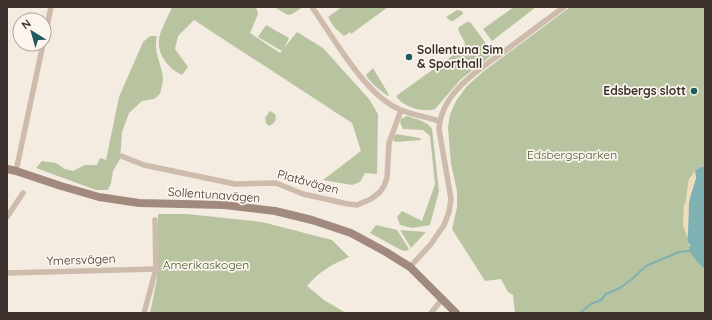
<svg xmlns="http://www.w3.org/2000/svg" width="712" height="320" viewBox="0 0 712 320" font-family="Quicksand,sans-serif">
<rect width="100%" height="100%" fill="#f4ebe1"/>
<g fill="#b8c4a0">
<path d="M172 7H256L258 14 250 33 280 53 282 51 258 37 266 25 289 38 284 48 297 32 323 48 369 99 378 114 377 174 365 173 360 182 352 185 323 180 361 151 352 123 194 20 178 36 175 49 188 67 182 75C169 69 157 55 159 40 159 33 169 15 172 7Z"/>
<polygon points="274,7 303,7 292,14 288,15"/>
<polygon points="342,7 388,7 351,34 350,32 344,36 334,27 328,17"/>
<polygon points="514,7 536,7 492,41 483,29"/>
<polygon points="570,7 705,7 705,168 701,166 689,179 683,224 687,236 687,241 699,264 705,270 705,313 515,313 513,295 508,292 501,279 485,281 452,229 457,207 457,191 451,164 448,128 450,114 456,101 467,86 484,71"/>
<polygon points="457,10 462,11 463,14 453,21 451,21 446,17"/>
<path d="M467 22H470L491 50 492 55 461 79 435 109C422 113 403 107 396 96L463 48 465 43 458 30 459 27Z"/>
<path d="M150 36H157C153 54 162 63 163 78 163 83 161 89 160 94L154 99 142 101 129 113 122 132 120 159 113 171 111 183 108 190H96L36 168 42 161 56 163 65 169 73 171 85 165H97L100 158 106 160 119 97 143 42Z"/>
<path d="M373 68 389 95 388 96C380 90 371 84 366 75Z"/>
<path d="M270 111 275 114C277 120 275 123 269 126L266 123 265 118Z"/>
<path d="M407 116C415 119 428 121 432 129L439 191 430 225 412 228 400 225 397 217 402 211 422 221 435 184 430 136 423 130 403 129 400 122 401 119Z"/>
<polygon points="396,134 420,138 421,140 396,142 394,141 393,138"/>
<path d="M158 214H187L262 222 332 240 349 257C331 265 320 271 307 286L324 300 346 313H150L157 279Z"/>
<polygon points="376,225 397,230 409,249 406,251 401,250 370,233"/>
<polygon points="400,230 426,232 411,248"/>
</g>
<path fill="#efdcb8" d="M695 171C696 180 692 187 690 196 689 208 688 220 688 232L687 236 683 225 684 204 687 202C689 187 685 184 695 171Z"/>
<polygon fill="#7fb0b2" points="702,166 705,168 705,270 699,264 689,251 690,245 687,241 688,232 689,203 691,194 696,178 695,171"/>
<g fill="none" stroke-linecap="round" stroke-linejoin="round">
<polyline stroke="#7fb0b2" stroke-width="2" points="580,313 591,304 601,300 606,294 620,288 632,279 646,266 679,252 689,251"/>
<g stroke="#cdbbac" stroke-width="5.5">
<path d="M312 7C333 37 366 97 401 110 413 115 427 117 439 121"/>
<polyline points="44,41 51,7"/>
<polyline points="121,156 144,165 235,184 276,183 303,194 348,204 357,205 371,199 380,192 384,186 387,178 389,143 401,110"/>
<polyline points="16,171 43,44"/>
<polyline points="7,217 23,193"/>
<path d="M410 267 431 244 444 225 449 212 451 199 439 129C441 91 482 68 509 48 527 34 545 21 564 7"/>
<polyline points="7,273 156,269"/>
<polyline points="144,313 156,269 155,220"/>
<polyline points="431,313 443,298"/>
</g>
<polyline stroke="#a18a7d" stroke-width="8" points="7,169 16,171 61,186 99,197 139,203 224,205 275,211 312,220 351,233 386,252 410,267 456,313"/>
</g>
<g fill="#1f5a5e" stroke="#fbf5ee" stroke-width="1.5">
<circle cx="409" cy="57" r="4"/>
<circle cx="694" cy="91" r="4"/>
</g>
<g text-anchor="middle" stroke-width="3.5" stroke-linejoin="round" paint-order="stroke">
<g font-size="12" font-weight="bold" fill="#3b302b" stroke="#fbf5ee" text-anchor="start">
<text x="417" y="54">Sollentuna Sim<tspan x="417" dy="14">&amp; Sporthall</tspan></text>
<text x="686" y="95" text-anchor="end">Edsbergs slott</text>
</g>
<g font-size="12" fill="#4a5a2e" stroke="#fbf5ee">
<text x="572" y="159">Edsbergsparken</text>
<text x="206" y="269">Amerikaskogen</text>
</g>
<g font-size="12" fill="#3b302b" stroke="#fbf5ee">
<text transform="translate(308 182) rotate(15)" y="4">Platåvägen</text>
<text transform="translate(214 195) rotate(4)" y="4">Sollentunavägen</text>
<text transform="translate(81 260) rotate(-2)" y="4">Ymersvägen</text>
</g>
</g>
<rect width="712" height="320" fill="none" stroke="#3b302b" stroke-width="16"/>
<g transform="translate(32 32) rotate(323)"><circle r="19" fill="#fbf5ee" stroke="#aea6a0"/>
<path d="M0-3L7 15L0 10L-7 15Z" fill="#1f5a5e"/>
<text y="-6" font-size="11" font-weight="bold" text-anchor="middle" fill="#3b302b">N</text>
</g>
</svg>
